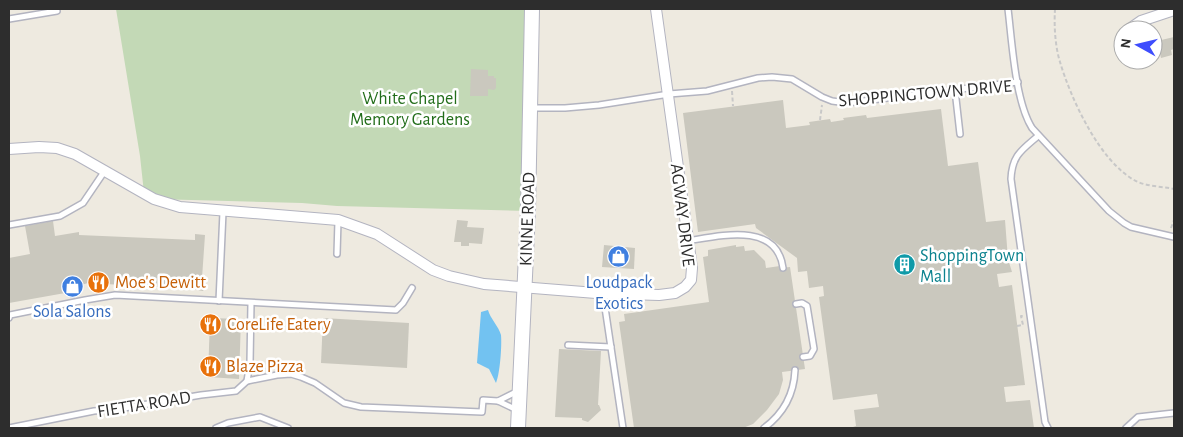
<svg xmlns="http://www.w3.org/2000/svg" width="1183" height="437" viewBox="0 0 1183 437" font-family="'Alegreya Sans',sans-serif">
<rect width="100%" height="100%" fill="#eeeae0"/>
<polygon fill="#c3d9b6" points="116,9 532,9 528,211 337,206 302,203 154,199 144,193 140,156"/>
<path fill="#72c2f1" d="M488 310C490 318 499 327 501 335 502 346 500 374 496 383L489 369 477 363 481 312Z"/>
<g fill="#cac8be">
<polygon points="1174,37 1174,49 1171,50 1172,55 1161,58 1157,41"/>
<polygon points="471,69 488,70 488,76 494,76 494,78 496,78 496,88 494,90 488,89 488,96 470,96"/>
<polygon points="783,100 786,128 810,125 809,122 830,119 831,122 844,120 843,118 866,115 867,118 941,109 948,166 978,162 986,222 1005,220 1008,259 1012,272 997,274 999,287 1012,285 1025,385 1004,387 1006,402 1030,400 1034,428 850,428 856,426 854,410 879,407 877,394 833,400 819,297 824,296 823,286 809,288 807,271 798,272 797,258 756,228 755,224 698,232 683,113"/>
<polygon points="457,220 468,221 467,227 484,228 482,244 469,243 469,246 461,246 461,242 454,242"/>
<polygon points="53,221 55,236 79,232 79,235 195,240 195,234 205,235 202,278 205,280 204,290 203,291 192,289 88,283 81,285 82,290 9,303 9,258 30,254 25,226"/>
<polygon points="604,245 635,248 634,269 602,267"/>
<polygon points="736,245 736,247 744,246 745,251 754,250 765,261 766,268 780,266 780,268 790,267 805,369 782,372 783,380 779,394 767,410 753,424 743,428 634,428 619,322 625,321 624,314 709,302 703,257 708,256 708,250"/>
<polygon points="210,318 241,319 239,379 208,377"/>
<polygon points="323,318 409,323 407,368 321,363"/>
<polygon points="559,349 601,351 598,405 599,405 601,410 588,422 582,420 582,418 555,417"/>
</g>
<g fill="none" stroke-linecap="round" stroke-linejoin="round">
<defs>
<g id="lane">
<path d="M1008 9C1012 41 1015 101 1032 128L1109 211 1124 223 1131 227 1174 237"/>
<polyline points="9,19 57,11"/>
<polyline points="955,90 960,134"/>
<polyline points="532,108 565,108 599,105 669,94 707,91 758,78 772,77 792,79 822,97 832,101 847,103 1018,82"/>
<path d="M1038 136C1022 150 1012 155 1011 179L1045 422 1048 428"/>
<polyline points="9,225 60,216 83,203 104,172"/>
<path d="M687 241C719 236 777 221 783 268"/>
<polyline points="337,254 338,221"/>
<polyline points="603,294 623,428"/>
<polyline points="219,301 223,212"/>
<polyline points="796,304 802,303 807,306 814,349 810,356 803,357"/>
<polyline points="9,318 10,315 85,300 115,295 396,310 403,303 412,288"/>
<polyline points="568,345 611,347"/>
<polyline points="247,381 250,363 251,303"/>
<polyline points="498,401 518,391"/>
<polyline points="9,428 94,411 124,408 201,395 236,391 247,381 277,375 291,374 301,377 315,383 344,403 361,407 482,412 483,400 498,401 517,410"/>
<polyline points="216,428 228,423 260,417 288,428"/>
<path d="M764 428C783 414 794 394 795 370"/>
<polyline points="1126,428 1138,417 1174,413"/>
</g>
<g id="street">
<polyline points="1128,30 1141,21 1174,10"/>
<polyline points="9,149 39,147 57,148 75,154 154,199 180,207 338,220 377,234 433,270 449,276 484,284 596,293 659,295 675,293 685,287 691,280 692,268 656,9"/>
</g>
<polyline id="secondary" points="518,428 528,211 532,9"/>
</defs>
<use href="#lane" stroke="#b3b4c0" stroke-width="8"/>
<use href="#street" stroke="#b3b4c0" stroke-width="12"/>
<use href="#secondary" stroke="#b3b4c0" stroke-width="16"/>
<g stroke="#c8c8c8" stroke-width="2" stroke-dasharray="4 2.5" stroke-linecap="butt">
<path d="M1055 9C1054 25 1055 46 1060 62 1071 99 1099 160 1134 180 1146 187 1161 186 1174 189"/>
<polyline points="732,91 733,106"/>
<polyline points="820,120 822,105"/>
<polyline points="1171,228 1174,220"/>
<polyline points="1017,326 1023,325 1021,316 1023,316"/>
</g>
<use href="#lane" stroke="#fff" stroke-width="5"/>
<use href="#street" stroke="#fff" stroke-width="10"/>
<use href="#secondary" stroke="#fff" stroke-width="14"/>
</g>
<defs>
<symbol id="shop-disc" viewBox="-11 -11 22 22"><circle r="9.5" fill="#3f7fe0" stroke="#fff"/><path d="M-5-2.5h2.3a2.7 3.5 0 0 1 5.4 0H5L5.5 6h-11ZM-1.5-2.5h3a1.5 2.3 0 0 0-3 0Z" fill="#fff"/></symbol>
<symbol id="building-disc" viewBox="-11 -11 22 22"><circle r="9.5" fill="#0f9aa8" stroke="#fff"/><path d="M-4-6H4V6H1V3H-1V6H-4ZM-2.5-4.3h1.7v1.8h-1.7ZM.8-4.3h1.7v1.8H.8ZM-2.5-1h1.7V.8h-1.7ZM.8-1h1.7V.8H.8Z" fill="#fff"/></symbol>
<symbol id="restaurant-disc" viewBox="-11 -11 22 22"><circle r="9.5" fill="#e8710a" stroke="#fff"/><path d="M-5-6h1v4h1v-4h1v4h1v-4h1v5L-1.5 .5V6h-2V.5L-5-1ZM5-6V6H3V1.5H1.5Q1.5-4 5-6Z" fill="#fff"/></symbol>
</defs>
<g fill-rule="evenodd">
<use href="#shop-disc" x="606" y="244" width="25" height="25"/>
<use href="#building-disc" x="892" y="252" width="25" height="25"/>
<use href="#restaurant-disc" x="86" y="270" width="25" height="25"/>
<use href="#shop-disc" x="60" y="274" width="25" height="25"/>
<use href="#restaurant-disc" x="198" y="312" width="25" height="25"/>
<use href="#restaurant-disc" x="198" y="354" width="25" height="25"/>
</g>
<g text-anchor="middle" stroke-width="5" stroke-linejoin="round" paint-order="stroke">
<g font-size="18" fill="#2d2d2d" stroke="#fff">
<text transform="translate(925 93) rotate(-5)" y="6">SHOPPINGTOWN DRIVE</text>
<text transform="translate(683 215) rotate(83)" y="6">AGWAY DRIVE</text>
<text transform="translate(527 219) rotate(-88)" y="6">KINNE ROAD</text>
<text transform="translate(144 404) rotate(-9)" y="6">FIETTA ROAD</text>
</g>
<g font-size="18" fill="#226d1a" stroke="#fff">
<text x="410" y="104">White Chapel<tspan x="410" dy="21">Memory Gardens</tspan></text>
</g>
<g font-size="18" fill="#0d838f" stroke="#fff" text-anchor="start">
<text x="920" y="261">ShoppingTown<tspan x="920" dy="21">Mall</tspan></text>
</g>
<g font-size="18" fill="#c56008" stroke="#fff" text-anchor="start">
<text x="115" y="288">Moe's Dewitt</text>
<text x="227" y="330">CoreLife Eatery</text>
<text x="226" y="372">Blaze Pizza</text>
</g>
<g font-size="18" fill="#366cbe" stroke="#fff">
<text x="619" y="288">Loudpack<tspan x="619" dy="21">Exotics</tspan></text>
<text x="72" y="317">Sola Salons</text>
</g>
</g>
<rect width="1183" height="437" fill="none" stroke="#2d2d2d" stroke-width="20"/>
<g transform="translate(1138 45) rotate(278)"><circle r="24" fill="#ffffff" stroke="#ababab"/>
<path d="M0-4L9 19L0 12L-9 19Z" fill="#3e4dfd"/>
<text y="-8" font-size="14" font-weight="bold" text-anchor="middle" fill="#2d2d2d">N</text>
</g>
</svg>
